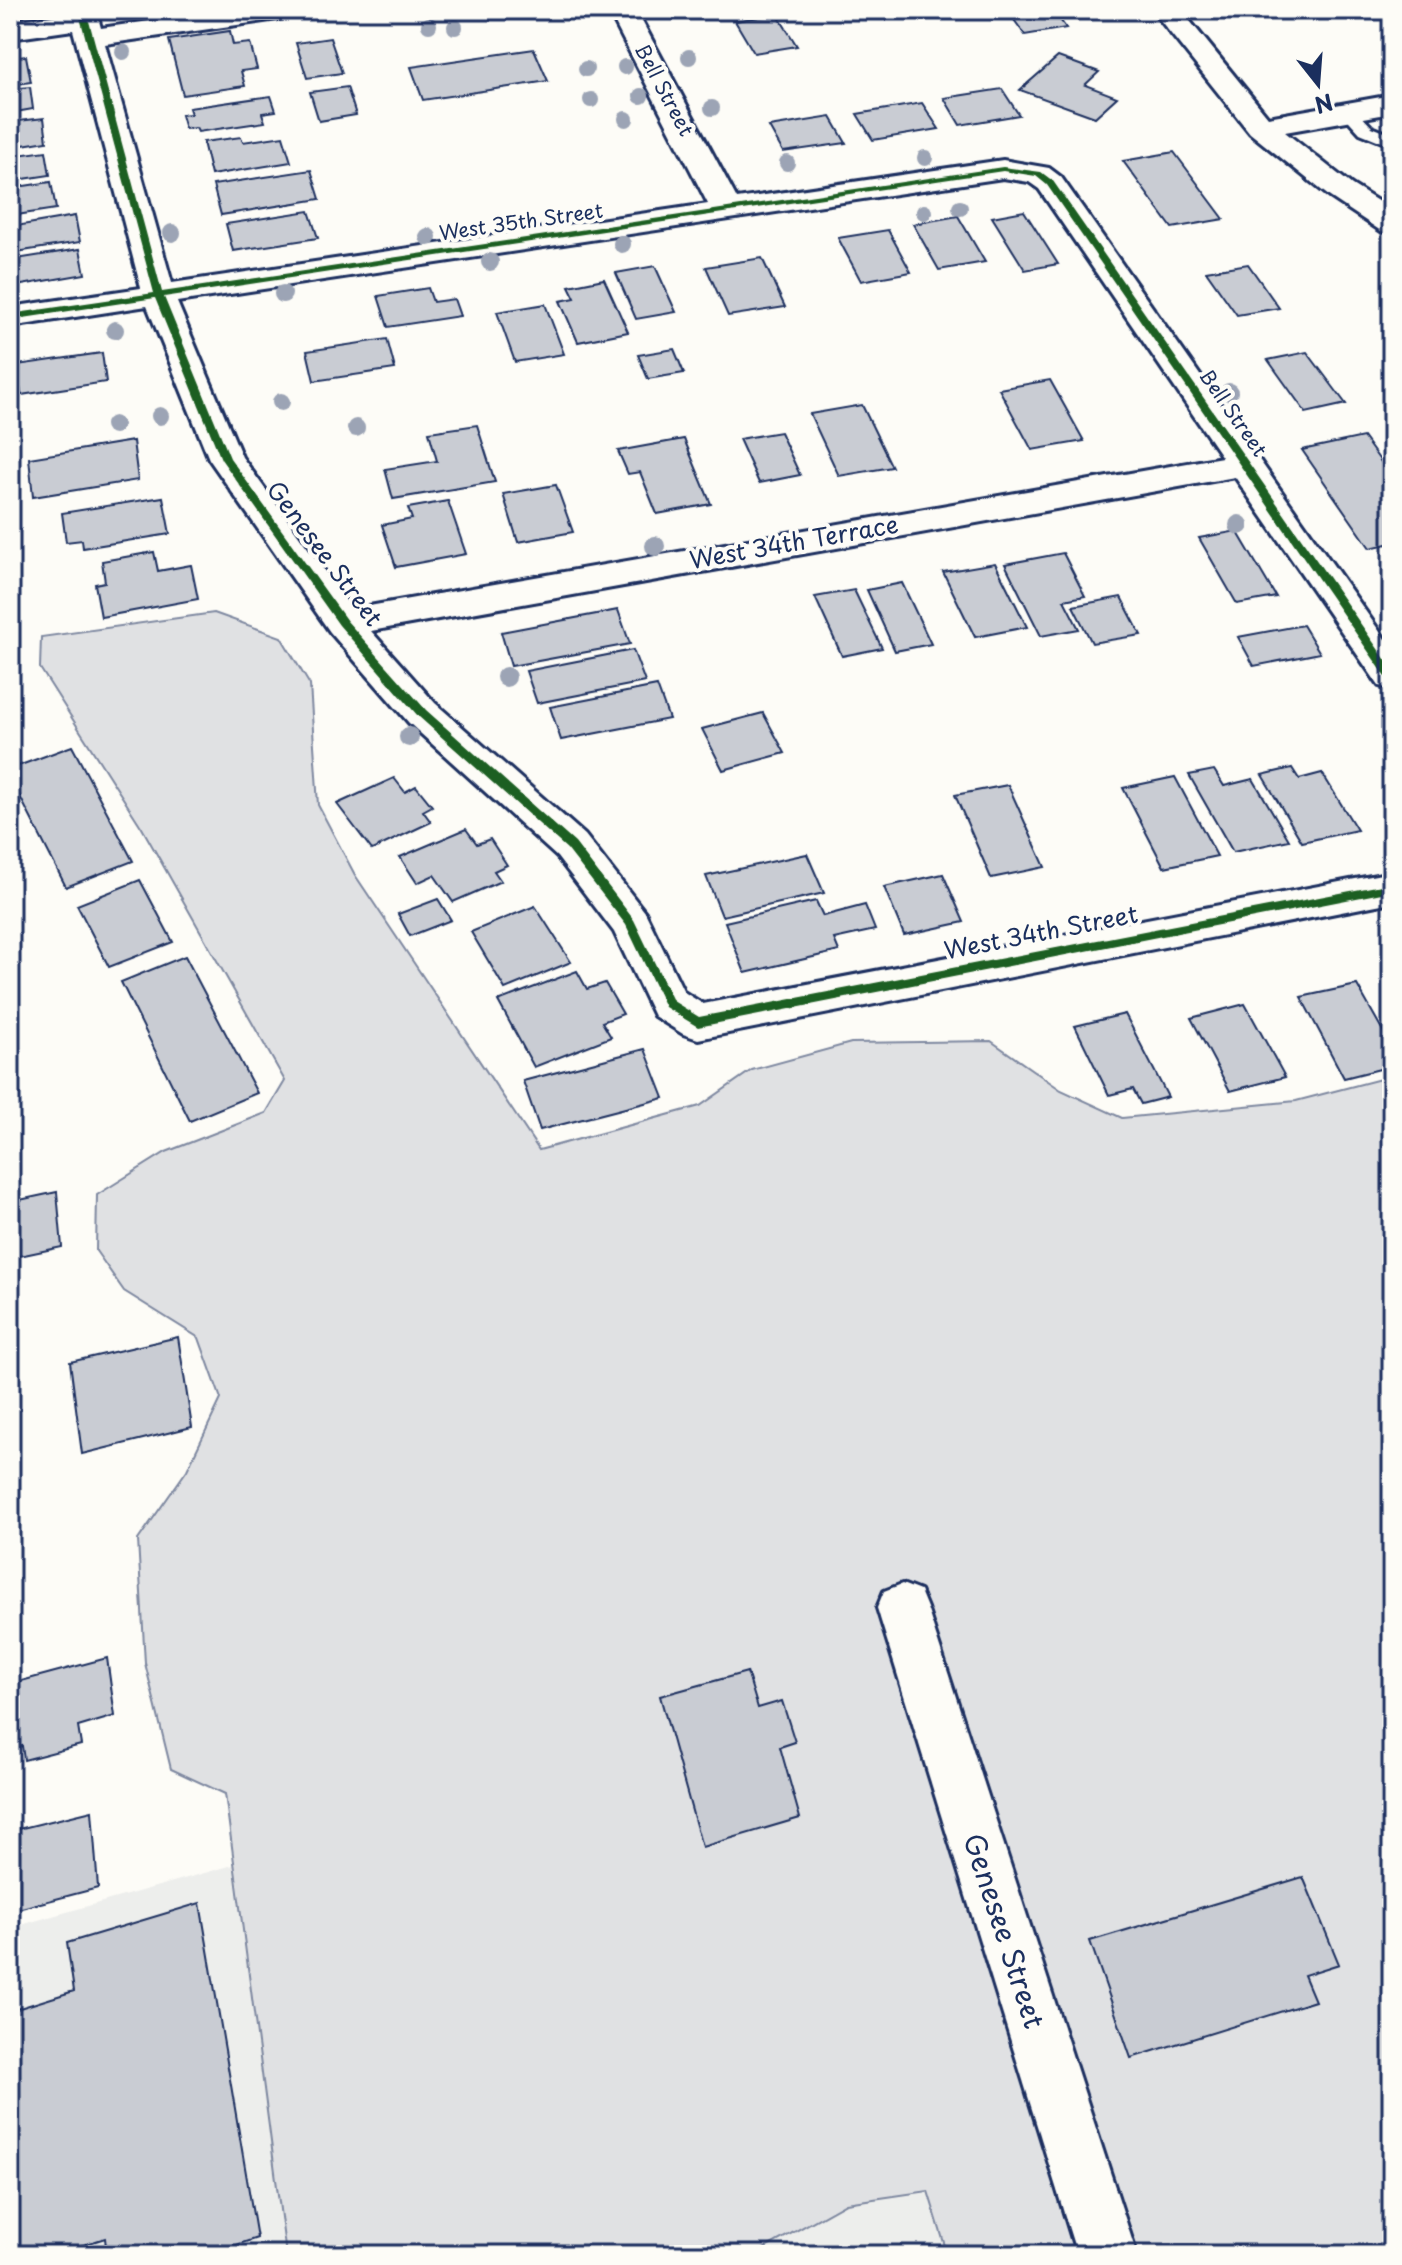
<svg xmlns="http://www.w3.org/2000/svg" width="1402" height="2265" viewBox="0 0 1402 2265" font-family="'Playpen Sans',sans-serif">
<rect width="100%" height="100%" fill="#fdfcf7"/>
<filter id="ink" filterUnits="userSpaceOnUse"><feTurbulence type="fractalNoise" baseFrequency=".0125" numOctaves="2"/><feDisplacementMap in="SourceGraphic" scale="16" xChannelSelector="R" yChannelSelector="G"/><feConvolveMatrix kernelMatrix="1 2 1 2 8 2 1 2 1" color-interpolation-filters="sRGB"/></filter>
<g filter="url(#ink)">
<g fill="#edeeec">
<polygon points="233,1865 286,2255 10,2255 10,1928"/>
<polygon points="929,2191 945,2246 940,2255 753,2255 846,2203"/>
</g>
<polygon fill="#e0e1e3" stroke="#7e88a0" stroke-width="2" points="214,613 281,637 310,685 318,805 355,875 539,1150 700,1106 752,1070 851,1043 991,1041 1061,1090 1122,1118 1296,1101 1392,1076 1392,2255 940,2255 945,2246 928,2191 846,2203 753,2255 286,2255 225,1794 171,1769 145,1663 138,1540 187,1470 221,1399 199,1338 124,1291 96,1251 97,1195 166,1152 266,1113 285,1081 142,828 40,668 41,637"/>
<g fill="#c9ccd3" stroke="#1b2f5e" stroke-width="2">
<polygon points="1007,10 1053,10 1066,28 1025,35"/>
<polygon points="777,14 797,46 754,53 735,21"/>
<polygon points="230,31 233,45 250,43 257,69 241,71 245,86 183,95 169,40"/>
<polygon points="330,38 342,73 307,78 296,43"/>
<polygon points="534,49 548,81 423,100 411,67"/>
<polygon points="26,56 31,82 10,85 10,58"/>
<polygon points="1058,57 1099,72 1085,85 1117,97 1095,117 1020,90"/>
<polygon points="30,87 33,109 10,113 10,89"/>
<polygon points="347,87 356,115 319,121 310,92"/>
<polygon points="1002,89 1019,115 960,125 944,98"/>
<polygon points="271,96 276,111 262,113 265,122 198,132 196,128 185,129 181,115 191,114 189,108"/>
<polygon points="922,103 939,129 873,140 857,114"/>
<polygon points="831,117 846,143 783,152 769,127"/>
<polygon points="44,118 47,141 10,147 10,122"/>
<polygon points="283,136 291,162 211,175 203,142 241,137 243,142"/>
<polygon points="46,151 50,175 10,181 10,156"/>
<polygon points="1174,152 1224,219 1172,228 1123,161"/>
<polygon points="311,170 320,199 221,215 213,185"/>
<polygon points="51,182 56,209 10,216 10,188"/>
<polygon points="309,211 318,238 233,251 226,224"/>
<polygon points="1024,211 1058,264 1025,270 992,217"/>
<polygon points="75,216 80,242 10,253 10,227"/>
<polygon points="958,216 985,262 939,270 913,224"/>
<polygon points="888,230 911,272 861,281 838,238"/>
<polygon points="80,249 85,274 10,287 10,260"/>
<polygon points="762,258 785,307 728,316 706,267"/>
<polygon points="1248,264 1279,308 1237,315 1206,271"/>
<polygon points="655,266 676,312 636,319 616,273"/>
<polygon points="604,279 628,332 578,342 560,301 575,298 569,286"/>
<polygon points="428,288 433,302 454,299 460,316 388,327 378,296"/>
<polygon points="545,304 564,354 515,362 497,312"/>
<polygon points="387,339 395,369 314,381 307,351"/>
<polygon points="674,349 684,373 648,379 638,355"/>
<polygon points="1307,352 1346,404 1306,413 1268,360"/>
<polygon points="102,353 106,382 21,395 20,387 10,388 10,366"/>
<polygon points="1050,380 1084,441 1032,450 999,389"/>
<polygon points="862,405 892,467 839,476 810,414"/>
<polygon points="477,425 495,482 393,499 385,469 437,461 429,432"/>
<polygon points="780,432 800,475 759,483 739,439"/>
<polygon points="1363,437 1392,477 1392,543 1370,548 1302,450"/>
<polygon points="684,439 711,504 657,514 640,472 628,474 618,451"/>
<polygon points="133,441 138,480 33,497 29,458"/>
<polygon points="556,485 573,532 518,542 503,494"/>
<polygon points="163,497 170,534 83,548 82,540 66,542 62,513"/>
<polygon points="448,501 466,554 396,567 382,525 412,519 408,508"/>
<polygon points="1237,531 1276,597 1237,604 1199,538"/>
<polygon points="154,552 158,571 191,565 198,599 101,617 95,584 105,582 102,561"/>
<polygon points="1063,553 1085,596 1064,600 1079,629 1041,636 1005,564"/>
<polygon points="995,563 1027,627 975,637 943,572"/>
<polygon points="902,583 931,644 895,651 867,590"/>
<polygon points="854,590 882,648 842,656 815,597"/>
<polygon points="1121,597 1141,635 1092,643 1073,606"/>
<polygon points="618,610 630,644 511,666 501,632"/>
<polygon points="1303,625 1320,653 1254,666 1238,637"/>
<polygon points="633,650 645,682 537,703 526,671"/>
<polygon points="657,686 669,719 561,740 550,707"/>
<polygon points="763,713 785,753 723,770 702,729"/>
<polygon points="72,746 133,861 66,887 10,777 10,769"/>
<polygon points="1292,768 1299,779 1322,773 1357,830 1302,842 1262,775"/>
<polygon points="1214,770 1224,786 1253,779 1289,840 1233,852 1189,775"/>
<polygon points="1175,777 1217,856 1164,867 1123,788"/>
<polygon points="394,778 405,792 416,786 432,806 423,811 431,822 372,850 337,804"/>
<polygon points="1008,785 1045,867 991,878 955,795"/>
<polygon points="466,829 477,844 490,839 507,865 494,871 501,881 453,902 434,875 417,883 400,857"/>
<polygon points="807,854 824,893 722,916 706,876"/>
<polygon points="943,874 964,922 904,935 884,887"/>
<polygon points="140,880 173,942 109,967 77,905"/>
<polygon points="438,899 451,920 410,936 398,914"/>
<polygon points="816,901 823,916 865,905 875,930 834,939 839,951 745,973 725,922"/>
<polygon points="535,906 571,962 505,989 471,932"/>
<polygon points="185,956 257,1093 190,1121 121,982"/>
<polygon points="577,971 587,989 605,983 623,1014 602,1022 611,1037 534,1067 498,1001"/>
<polygon points="1357,985 1392,1047 1392,1066 1344,1078 1301,997"/>
<polygon points="1245,1004 1285,1077 1230,1091 1191,1018"/>
<polygon points="1125,1014 1168,1097 1141,1104 1133,1089 1109,1095 1075,1026"/>
<polygon points="645,1049 664,1098 540,1130 523,1081"/>
<polygon points="57,1192 62,1247 10,1258 10,1202"/>
<polygon points="178,1337 192,1427 82,1454 70,1362"/>
<polygon points="107,1658 115,1716 78,1727 81,1745 24,1760 22,1746 10,1749 10,1684"/>
<polygon points="747,1672 758,1708 782,1701 795,1742 780,1747 800,1818 702,1847 660,1696"/>
<polygon points="92,1811 98,1888 10,1911 10,1831"/>
<polygon points="1303,1877 1339,1964 1304,1975 1315,2001 1131,2058 1090,1941"/>
<polygon points="200,1903 257,2238 207,2255 107,2255 105,2238 52,2255 10,2255 10,2011 74,1991 67,1943"/>
</g>
<g fill="none" stroke-linecap="round" stroke-linejoin="round">
<defs>
<polygon id="lane" points="1349,107 1355,109 1372,127 1392,135 1392,146 1360,133 1341,112"/>
<g id="street">
<path d="M68 10H96L101 28 226 10H299L295 16 285 18 105 44 172 283 708 204 608 10H636L737 199 1003 160 1049 168 1061 177 1392 649V690L1379 686 1235 477 371 631 435 703 585 835 645 912 684 992 703 1004 1392 872V902L698 1039 683 1034 654 1016 614 932 557 857 409 723 330 632 209 459 147 306 10 327V307L141 288 73 30 10 39V21L69 14ZM1003 178 1029 182 1039 189 1222 457 352 609 242 457 177 302Z"/>
<polygon points="1152,10 1181,10 1268,117 1392,95 1392,113 1285,132 1352,185 1392,210 1392,233 1381,231 1330,197 1250,133"/>
<polygon points="902,1584 920,1591 927,1608 1137,2255 1077,2255 877,1608 884,1591"/>
</g>
</defs>
<use href="#lane" stroke="#1b2f5e" stroke-width="6"/>
<use href="#street" stroke="#1b2f5e" stroke-width="6"/>
<use href="#lane" fill="#fdfcf7" fill-rule="evenodd"/>
<use href="#street" fill="#fdfcf7" fill-rule="evenodd"/>
<defs>
<polygon id="cycleway" points="78,10 86,10 162,292 1003,167 1041,172 1053,181 1392,669 1392,681 1388,680 1047,185 1036,176 1003,171 164,297 230,458 347,621 426,710 575,843 634,920 673,1001 699,1017 1392,883 1392,891 698,1027 665,1007 626,925 567,849 418,716 339,625 221,459 155,298 10,320 10,314 154,293"/>
</defs>
<use href="#cycleway" stroke="#fdfcf7" stroke-width="5"/>
<use href="#cycleway" fill="#1b5e20" fill-rule="evenodd"/>
</g>
<g fill="#9ca4b5">
<circle cx="429" cy="25" r="8"/>
<circle cx="455" cy="27" r="8"/>
<circle cx="123" cy="52" r="8"/>
<circle cx="689" cy="57" r="8"/>
<circle cx="625" cy="67" r="8"/>
<circle cx="586" cy="69" r="8"/>
<circle cx="641" cy="96" r="8"/>
<circle cx="591" cy="100" r="8"/>
<circle cx="712" cy="108" r="8"/>
<circle cx="626" cy="119" r="8"/>
<circle cx="925" cy="158" r="8"/>
<circle cx="787" cy="163" r="8"/>
<circle cx="960" cy="208" r="8"/>
<circle cx="924" cy="212" r="8"/>
<circle cx="172" cy="233" r="9"/>
<circle cx="428" cy="237" r="9"/>
<circle cx="622" cy="244" r="9"/>
<circle cx="490" cy="262" r="9"/>
<circle cx="283" cy="294" r="9"/>
<circle cx="115" cy="330" r="9"/>
<circle cx="1229" cy="392" r="9"/>
<circle cx="281" cy="402" r="9"/>
<circle cx="160" cy="416" r="9"/>
<circle cx="114" cy="425" r="9"/>
<circle cx="356" cy="428" r="9"/>
<circle cx="1239" cy="525" r="10"/>
<circle cx="655" cy="546" r="10"/>
<circle cx="506" cy="677" r="10"/>
<circle cx="409" cy="737" r="10"/>
</g>
</g>
<g text-anchor="middle" stroke-width="8" stroke-linejoin="round" paint-order="stroke">
<g font-size="20" fill="#1b2f5e" stroke="#fdfcf7">
<text transform="translate(664 90) rotate(62)" y="7">Bell Street</text>
<text transform="translate(521 222) rotate(-8)" y="7">West 35th Street</text>
<text transform="translate(1233 413) rotate(55)" y="7">Bell Street</text>
</g>
<g font-size="24" fill="#1b2f5e" stroke="#fdfcf7">
<text transform="translate(794 543) rotate(-10)" y="8">West 34th Terrace</text>
<text transform="translate(324 554) rotate(53)" y="8">Genesee Street</text>
<text transform="translate(1041 933) rotate(-11)" y="8">West 34th Street</text>
</g>
<g font-size="28" fill="#1b2f5e" stroke="#fdfcf7">
<text transform="translate(1004 1931) rotate(72)" y="10">Genesee Street</text>
</g>
</g>
<rect width="1402" height="2265" fill="none" stroke="#fdfcf7" stroke-width="40"/>
<rect x="20" y="20" width="1362" height="2225" fill="none" stroke="#1b2f5e" stroke-width="3" filter="url(#ink)"/>
<g transform="translate(1318 84) rotate(163)" stroke="#fdfcf7" stroke-width="6" paint-order="stroke">
<path d="M0-6L14 30L0 20L-14 30Z" fill="#1b2f5e"/>
<text y="-12" font-size="22" font-weight="bold" text-anchor="middle" fill="#1b2f5e">N</text>
</g>
</svg>
